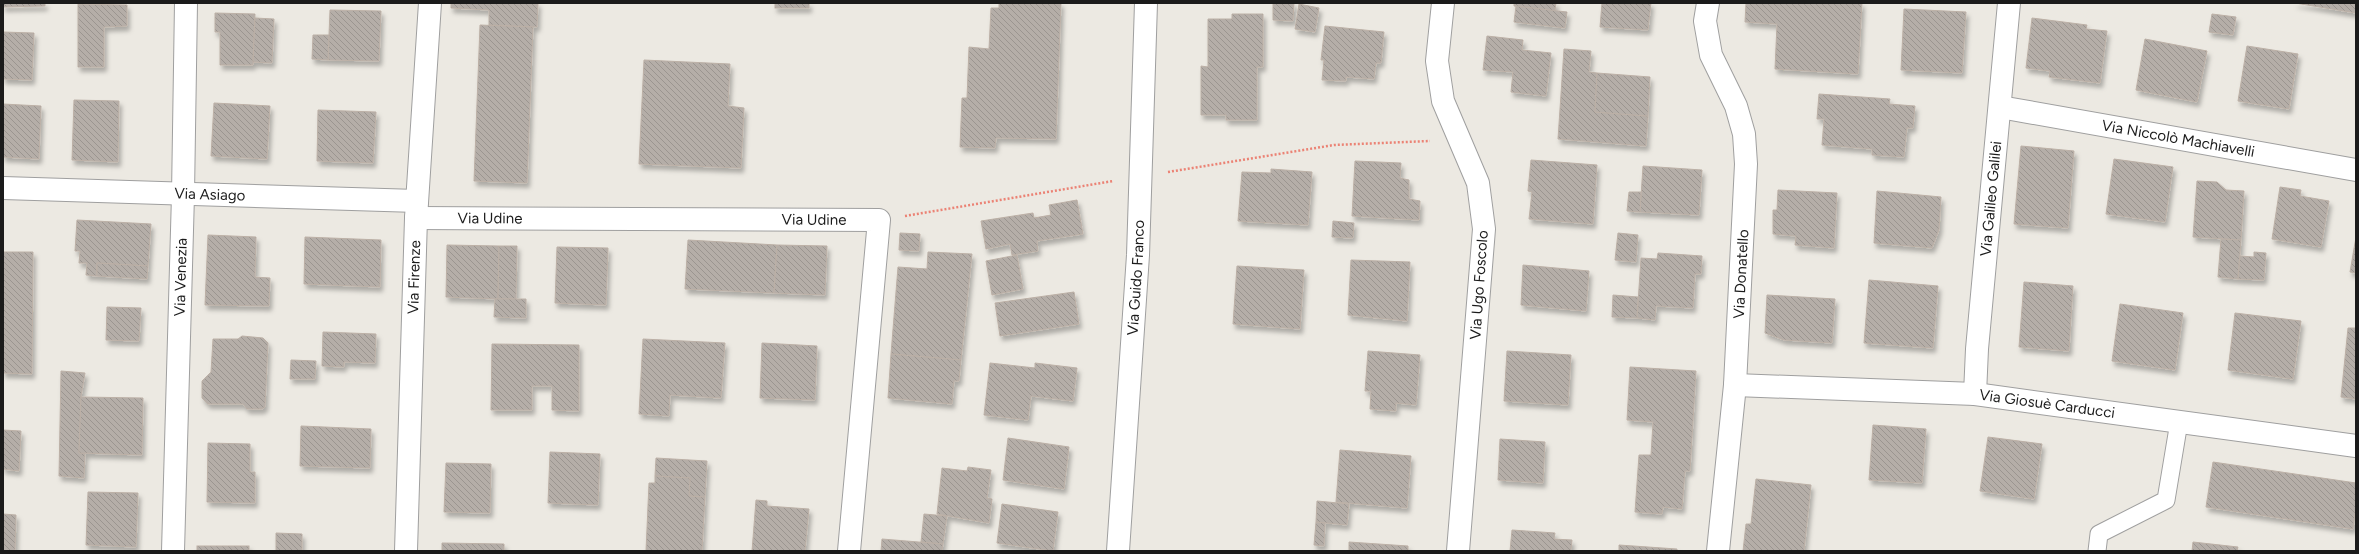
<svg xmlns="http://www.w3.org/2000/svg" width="2359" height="554" viewBox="0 0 2359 554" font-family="Figtree,sans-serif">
<defs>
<pattern id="building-back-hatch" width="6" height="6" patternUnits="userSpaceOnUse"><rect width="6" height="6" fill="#b5aea8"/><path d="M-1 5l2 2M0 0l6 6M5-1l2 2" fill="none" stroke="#9b9590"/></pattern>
<filter id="shadow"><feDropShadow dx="2.5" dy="4.5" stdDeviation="2" flood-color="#0004"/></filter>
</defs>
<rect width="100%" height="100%" fill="#ece9e2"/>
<g fill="url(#building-back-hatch)" stroke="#bcb0a6" filter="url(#shadow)">
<polygon points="3,3 45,3 45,6 3,7"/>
<polygon points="451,3 538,3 537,27 489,25 489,10 451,8"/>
<rect x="775" y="3" width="34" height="5"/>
<polygon points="999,3 1061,3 1056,139 996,138 995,148 960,147 962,98 967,98 969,47 989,49 991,8 999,8"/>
<polygon points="1273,3 1294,3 1293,21 1273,20"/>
<polygon points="1514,3 1556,3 1555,11 1514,6"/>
<polygon points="1602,3 1651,3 1648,30 1600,27"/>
<polygon points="1746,3 1862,3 1858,74 1775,69 1777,24 1745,22"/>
<polygon points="2295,3 2356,3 2356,13"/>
<polygon points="78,4 127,5 127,26 104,27 104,67 78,67"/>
<polygon points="1299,4 1319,8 1315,32 1295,29"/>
<polygon points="1516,6 1567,12 1565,28 1514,22"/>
<polygon points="1904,9 1966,12 1962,73 1901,70"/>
<polygon points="330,10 381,11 379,61 328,60"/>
<polygon points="215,13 255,14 253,65 220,65 220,32 215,32"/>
<polygon points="1232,14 1263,14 1263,67 1257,67 1257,120 1226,120 1226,115 1201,115 1201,66 1208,67 1208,19 1232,19"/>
<polygon points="2212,14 2236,17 2233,35 2209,32"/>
<polygon points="255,18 274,19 272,63 253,62"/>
<polygon points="2032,18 2087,25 2086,29 2107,31 2100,83 2049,77 2050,71 2026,68"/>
<polygon points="480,25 533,27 527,183 474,181"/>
<polygon points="1325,26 1384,32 1381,63 1376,63 1374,79 1346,77 1346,81 1322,80 1324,60 1321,60"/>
<polygon points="3,32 34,33 32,80 3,79"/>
<polygon points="313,35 329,35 328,60 312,59"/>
<polygon points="1487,36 1523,40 1522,50 1551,53 1546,96 1511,92 1513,72 1483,70"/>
<polygon points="2145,39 2207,51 2197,102 2136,90"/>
<polygon points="2247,46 2298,54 2289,109 2238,101"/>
<polygon points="1564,49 1591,51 1589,72 1597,73 1595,112 1648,116 1646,146 1558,139"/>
<polygon points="644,60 730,64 728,106 744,108 741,168 639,164"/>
<polygon points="1597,73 1650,77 1648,116 1595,112"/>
<polygon points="1819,94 1890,99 1889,104 1915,106 1913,128 1907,128 1904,157 1872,155 1872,149 1822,145 1824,119 1817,119"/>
<polygon points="74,100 119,101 118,162 72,160"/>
<polygon points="214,103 270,106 267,159 211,156"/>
<polygon points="3,104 41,106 39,159 3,157"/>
<polygon points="318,110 376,112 373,163 317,161"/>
<polygon points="2021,146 2074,151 2068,228 2014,224"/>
<polygon points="2114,159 2173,167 2165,222 2106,214"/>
<polygon points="1531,160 1597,165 1593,224 1529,219 1532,192 1528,191"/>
<polygon points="1355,161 1401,163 1400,178 1409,180 1409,199 1420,201 1419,220 1352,216"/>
<polygon points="1643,166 1702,170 1699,215 1640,212"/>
<polygon points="1271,169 1312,172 1308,225 1238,221 1242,172 1271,173"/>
<polygon points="2197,181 2217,182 2226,190 2244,191 2241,240 2193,237"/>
<polygon points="2280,187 2301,190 2300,196 2329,201 2321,247 2272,239"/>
<polygon points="1778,190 1837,193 1834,248 1795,245 1796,236 1773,234 1773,210 1777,210"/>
<polygon points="1877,191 1941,197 1939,230 1932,248 1874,243"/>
<polygon points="1629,192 1641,192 1640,212 1627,211"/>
<polygon points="1077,200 1083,234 1037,241 1038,251 1012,255 1010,244 986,249 981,221 1033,213 1034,218 1051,215 1049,205"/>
<polygon points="77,220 151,224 148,266 97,263 97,276 86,275 87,263 79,263 80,251 75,251"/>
<polygon points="1333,221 1354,223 1353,238 1332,237"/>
<polygon points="900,233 920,234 919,251 899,250"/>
<polygon points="1618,233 1638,235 1636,262 1615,260"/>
<polygon points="208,235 256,237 255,277 270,278 269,306 205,305"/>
<polygon points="305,237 381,240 380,287 304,284"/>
<polygon points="2356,237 2356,273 2350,272"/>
<polygon points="2221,239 2241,240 2238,279 2218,277"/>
<polygon points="688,240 777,245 774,293 685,289"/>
<polygon points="447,245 499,246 498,299 446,297"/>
<polygon points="777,245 827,246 825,295 774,293"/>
<polygon points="499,246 517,246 516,299 498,299"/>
<polygon points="557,247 608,248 606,305 555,303"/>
<polygon points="3,252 33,252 32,374 3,373"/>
<polygon points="928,252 972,254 961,360 891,354 898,267 927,269"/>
<polygon points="2254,252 2266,253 2264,280 2238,279 2240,256 2254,257"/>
<polygon points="1658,253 1702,256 1701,274 1695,274 1693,308 1656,306 1655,320 1637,318 1641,258 1657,259"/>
<polygon points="1017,255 1023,289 992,295 986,261"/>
<polygon points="1351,260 1410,262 1407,321 1348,315"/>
<polygon points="97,263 148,266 147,279 97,276"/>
<polygon points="1523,265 1589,271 1586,311 1521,305"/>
<polygon points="1237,266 1304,270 1300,329 1233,324"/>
<polygon points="1869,280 1938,286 1933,348 1864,343"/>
<polygon points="2024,282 2073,286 2069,351 2019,347"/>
<polygon points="1074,292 1079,324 1000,336 995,303"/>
<polygon points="1613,295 1638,297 1637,318 1612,317"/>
<polygon points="1767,295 1835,299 1832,343 1784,340 1765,333"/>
<polygon points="495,299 526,299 526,318 494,317"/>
<polygon points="2120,304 2183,313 2175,370 2112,361"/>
<polygon points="107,307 141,308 139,341 106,340"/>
<polygon points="2235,313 2301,321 2293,379 2228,370"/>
<polygon points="2348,328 2356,328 2356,399 2341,397"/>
<polygon points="323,332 376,334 375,363 344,362 344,367 322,366"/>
<polygon points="242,336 263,338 268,343 265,407 262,409 247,409 243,404 208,404 202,398 202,381 211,372 213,339 238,339"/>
<polygon points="643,339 725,343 721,398 670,395 669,416 639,414"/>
<polygon points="762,343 817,346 815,400 760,398"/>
<polygon points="492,344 579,345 579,411 552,410 552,386 532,386 532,410 491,410"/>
<polygon points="1368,351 1420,355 1416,405 1396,403 1396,411 1370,409 1371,391 1365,391"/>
<polygon points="1507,351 1571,355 1568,405 1504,401"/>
<polygon points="891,354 961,360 959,381 954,381 952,404 888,398"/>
<polygon points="291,360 316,361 315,379 290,379"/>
<polygon points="990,363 1035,368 1035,363 1077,368 1073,401 1031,396 1028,420 984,415"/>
<polygon points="1630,367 1696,371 1690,471 1685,471 1682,509 1663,507 1662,514 1635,512 1639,455 1651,455 1653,422 1627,420"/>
<polygon points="61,371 85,373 81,397 79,453 85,453 84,478 59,476"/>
<polygon points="81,397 143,398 142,455 79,453"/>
<polygon points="1873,425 1926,429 1922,483 1869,480"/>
<polygon points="301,426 371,429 370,468 300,466"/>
<polygon points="3,430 21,431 19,471 3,469"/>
<polygon points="1988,437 2042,444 2034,499 1980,491"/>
<polygon points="1008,438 1069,447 1064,489 1003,480"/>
<polygon points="1500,439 1545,442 1543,483 1498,480"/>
<polygon points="208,443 250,444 250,472 255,472 255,503 207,502"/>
<polygon points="1340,450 1411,456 1407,508 1336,502"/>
<polygon points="550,452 600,454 598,505 548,503"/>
<polygon points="656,458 707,461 705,497 689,496 690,478 655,476"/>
<polygon points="2213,462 2356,483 2356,507 2353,529 2206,507"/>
<polygon points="446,463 491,464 490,513 444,512"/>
<polygon points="968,467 991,470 987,498 992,499 989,523 937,514 942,468 967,471"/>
<polygon points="655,476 690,478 689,496 705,497 702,551 646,551 649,483 655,483"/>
<polygon points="1756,479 1811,485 1804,551 1743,551 1746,524 1751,524"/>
<polygon points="88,492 138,493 136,547 86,545"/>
<polygon points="756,500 767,501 767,506 809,509 805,551 752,551"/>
<polygon points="1317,501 1349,504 1347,525 1316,522"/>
<polygon points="1002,504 1058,512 1053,551 997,543"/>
<polygon points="3,514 16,515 15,551 3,551"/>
<polygon points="924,514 947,516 943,544 921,542"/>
<polygon points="1316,522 1325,523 1324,546 1314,545"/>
<polygon points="1512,530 1555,533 1554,539 1572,540 1571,551 1510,551"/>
<polygon points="276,533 302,534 302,551 276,551"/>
<polygon points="882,539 943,544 942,551 881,551"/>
<polygon points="1349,542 1408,546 1408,551 1349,551"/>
<polygon points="2193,542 2238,547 2237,551 2192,551"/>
<polygon points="442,543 504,544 504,551 442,551"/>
<polygon points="1619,545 1677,549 1677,551 1619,551"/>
<rect x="197" y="546" width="52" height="5"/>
</g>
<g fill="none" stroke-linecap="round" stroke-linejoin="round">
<defs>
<polyline id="service" points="2097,551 2099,534 2166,500 2179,422"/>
<g id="minor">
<polyline points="1443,3 1437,61 1443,101 1478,183 1484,229 1458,551"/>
<polyline points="1708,3 1705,21 1711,55 1736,106 1744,134 1746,164 1735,385 1718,551"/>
<path id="s1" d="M2000 107 2356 170"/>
<path id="s2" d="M3 188 417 201"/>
<path id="s3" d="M416 218 879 220 849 551"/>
<path id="s4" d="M1735 385 1975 394 2356 446"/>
<path id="s5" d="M1975 394 1977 349 2009 3"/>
<path id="s6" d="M173 551 183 195 186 3"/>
<path id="s7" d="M406 551 416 218 430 3"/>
</g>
<g id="tertiary">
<path id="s8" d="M1118 551 1138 255 1146 3"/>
</g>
</defs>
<use href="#service" stroke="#9f9f9f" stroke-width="19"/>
<use href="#minor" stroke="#9f9f9f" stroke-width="24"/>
<use href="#tertiary" stroke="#9f9f9f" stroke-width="24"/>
<g stroke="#eb8274" stroke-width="2.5" stroke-dasharray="2 2" stroke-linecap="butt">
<polyline points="1168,172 1334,145 1430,141"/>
<polyline points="905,216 1113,181"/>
</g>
<use href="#service" stroke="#fff" stroke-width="17"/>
<use href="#minor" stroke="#fff" stroke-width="22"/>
<use href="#tertiary" stroke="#fff" stroke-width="22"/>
</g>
<g text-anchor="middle" stroke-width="4" stroke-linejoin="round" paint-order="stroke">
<g font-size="15" fill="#1b1b1b" stroke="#fff">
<text dy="5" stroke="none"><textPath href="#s1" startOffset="181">Via Niccolò Machiavelli</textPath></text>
<text dy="5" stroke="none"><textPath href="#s2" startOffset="207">Via Asiago</textPath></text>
<text dy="5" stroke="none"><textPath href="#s5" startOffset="196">Via Galileo Galilei</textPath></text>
<text dy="5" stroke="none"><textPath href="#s3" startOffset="74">Via Udine</textPath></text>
<text dy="5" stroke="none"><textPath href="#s3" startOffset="398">Via Udine</textPath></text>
<text transform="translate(1741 274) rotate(-87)" y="5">Via Donatello</text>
<text dy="5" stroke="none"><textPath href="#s6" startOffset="274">Via Venezia</textPath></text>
<text dy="5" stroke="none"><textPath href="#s7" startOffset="274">Via Firenze</textPath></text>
<text dy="5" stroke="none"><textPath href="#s8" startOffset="274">Via Guido Franco</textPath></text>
<text transform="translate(1479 285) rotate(-86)" y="5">Via Ugo Foscolo</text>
<text dy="5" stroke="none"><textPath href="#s4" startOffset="313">Via Giosuè Carducci</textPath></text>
</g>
</g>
<rect width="2359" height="554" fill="none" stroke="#1b1b1b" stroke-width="8"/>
</svg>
